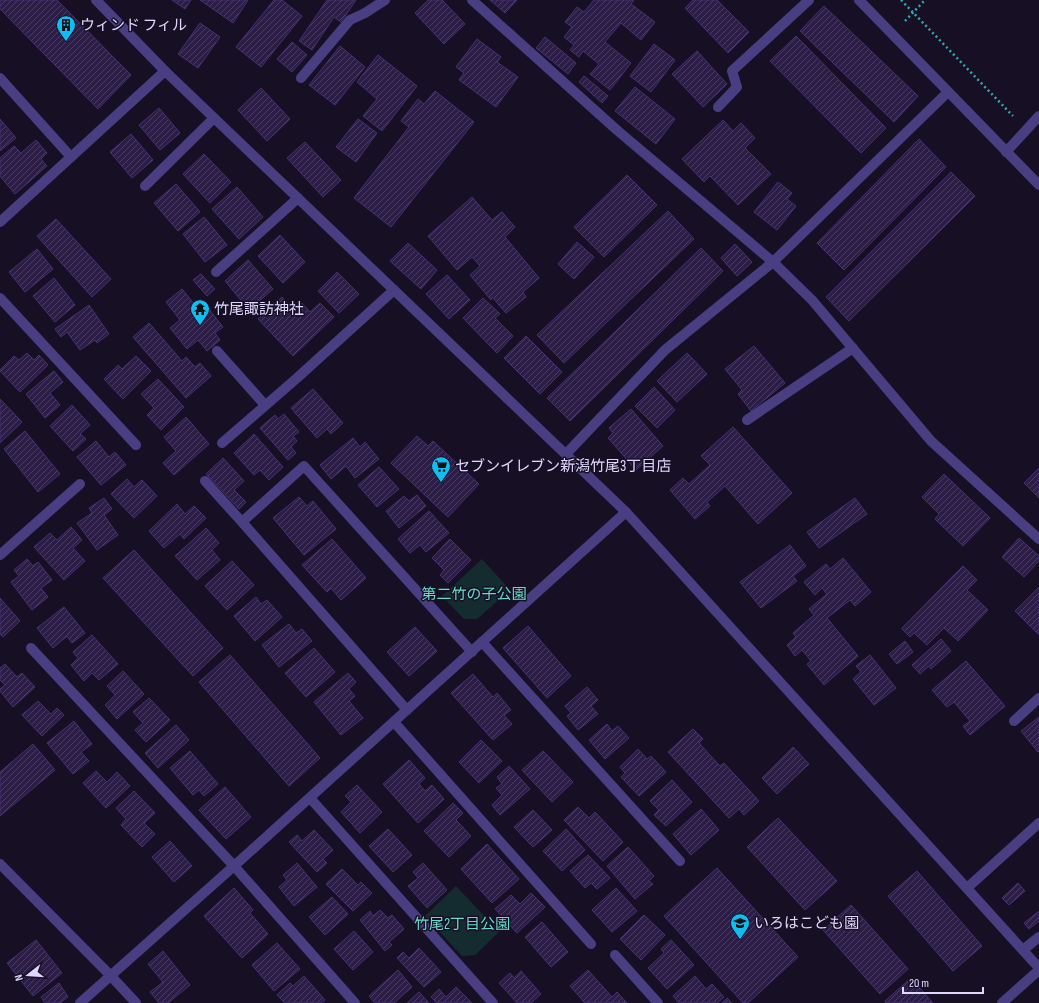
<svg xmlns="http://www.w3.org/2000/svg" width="1039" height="1003" viewBox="0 0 1039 1003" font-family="'Sofia Sans Condensed','Noto Sans JP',sans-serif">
<defs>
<pattern id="building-hatch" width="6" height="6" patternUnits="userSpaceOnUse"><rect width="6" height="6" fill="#2b1d45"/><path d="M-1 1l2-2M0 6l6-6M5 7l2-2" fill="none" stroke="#493d61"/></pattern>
</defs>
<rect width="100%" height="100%" fill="#171025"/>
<g fill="#142c2f">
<polygon points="482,559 510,590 477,619 464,619 442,596"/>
<polygon points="456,886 499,932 475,955 462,956 425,916"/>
</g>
<g fill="url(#building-hatch)" stroke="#453170">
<polygon points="0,0 57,0 131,75 98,109 0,9"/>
<polygon points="172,0 191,0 185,9"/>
<polygon points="200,0 248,0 233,23"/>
<polygon points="274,0 282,0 302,16 261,67 236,47"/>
<polygon points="327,0 356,0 341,22 334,17 312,50 299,41"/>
<polygon points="428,0 442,0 465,24 444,44 415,13"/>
<polygon points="490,0 517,0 505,13"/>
<polygon points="594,0 634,0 631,4 655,22 641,40 621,23 605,42 631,63 610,90 590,74 599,64 583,51 579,57 570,50 574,45 564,37 572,27 565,22 577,7 584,12"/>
<polygon points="693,0 717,0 749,32 728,53 685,8"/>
<polygon points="824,6 918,96 894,122 800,31"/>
<polygon points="200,23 220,37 198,68 178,54"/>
<polygon points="796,36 886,128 861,153 770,61"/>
<polygon points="545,37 576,63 568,74 536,48"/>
<polygon points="477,39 501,57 497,62 518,77 496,107 459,80 464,73 456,67"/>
<polygon points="292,42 307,55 292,72 277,59"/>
<polygon points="654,44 675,60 651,92 630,76"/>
<polygon points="340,46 365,67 335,105 309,85"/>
<polygon points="697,51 727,84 703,107 672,74"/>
<polygon points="378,55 417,86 382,131 363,116 377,99 357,82"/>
<polygon points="584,76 608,96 602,103 579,82"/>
<polygon points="635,87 675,119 656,144 615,111"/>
<polygon points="261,88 290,119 267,141 238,110"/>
<polygon points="435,91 474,122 391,227 354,198 409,127 401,121 418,99 424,104"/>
<polygon points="159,108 180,133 160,150 139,125"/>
<polygon points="0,119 16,138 0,151"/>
<polygon points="358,119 377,133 356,162 336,147"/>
<polygon points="723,120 733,131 741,123 755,138 745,148 771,174 738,205 710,176 704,182 682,159"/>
<polygon points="131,134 153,160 132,178 110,152"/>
<polygon points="919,139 946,167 844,270 817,243"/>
<polygon points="36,140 47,153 41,159 47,166 15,194 0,176 0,158 14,146 21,153"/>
<polygon points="305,142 341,180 323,197 287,158"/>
<polygon points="204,154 231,182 210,203 183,174"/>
<polygon points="951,172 975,196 849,321 826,297"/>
<polygon points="627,175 657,205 604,257 574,227"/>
<polygon points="778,182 792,193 787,199 796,206 777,230 754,212"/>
<polygon points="176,184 200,212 178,231 154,203"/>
<polygon points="237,187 263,217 239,239 212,209"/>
<polygon points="472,197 492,220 502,212 515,227 505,237 539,278 523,292 526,297 506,313 492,297 491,300 470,275 480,266 472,257 457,270 428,236"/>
<polygon points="668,211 694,239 564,363 537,335"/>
<polygon points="204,217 227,245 205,262 183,234"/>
<polygon points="56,219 111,279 92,297 37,236"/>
<polygon points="280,235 305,262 283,283 258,256"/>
<polygon points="577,242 594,257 574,279 558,264"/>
<polygon points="408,243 437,270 421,289 390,261"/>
<polygon points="735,244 752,262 737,276 721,258"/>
<polygon points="701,248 723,271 570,421 547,398"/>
<polygon points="37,249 53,269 25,292 9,272"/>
<polygon points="248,260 273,289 249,310 225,281"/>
<polygon points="337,272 359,294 339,313 318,291"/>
<polygon points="201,274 215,289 207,296 193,280"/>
<polygon points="447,275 470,300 449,319 426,294"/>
<polygon points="54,278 75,305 55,322 33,296"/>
<polygon points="182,289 194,304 201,299 223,327 215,333 220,340 207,351 198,340 187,349 170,328 180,320 166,302"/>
<polygon points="282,297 294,310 302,303 310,312 320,303 334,317 293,356 258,319"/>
<polygon points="483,298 500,314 495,318 513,336 497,353 463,318"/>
<polygon points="89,305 109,334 97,343 95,340 80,350 67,332 61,337 55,329"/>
<polygon points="149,323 182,361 186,357 195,367 200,363 211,376 186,398 133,337"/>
<polygon points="526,336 562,372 540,394 504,358"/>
<polygon points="754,346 785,383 751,411 738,394 742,390 725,369"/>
<polygon points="27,353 34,360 39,355 48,365 20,392 0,371 0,370 14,356 19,360"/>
<polygon points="687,353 707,374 677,402 657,381"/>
<polygon points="136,356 151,371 123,399 104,379 118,365 122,369"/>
<polygon points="54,371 63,382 50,393 60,405 45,418 26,394"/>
<polygon points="158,379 184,407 161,430 147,415 154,408 141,394"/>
<polygon points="654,387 675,410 657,428 635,406"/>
<polygon points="313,389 343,423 331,434 327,429 317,438 291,408"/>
<polygon points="0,399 22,422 0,443"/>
<polygon points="72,405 90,425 80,434 86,439 73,451 50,426"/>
<polygon points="631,409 663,446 636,470 608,438 613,433 609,428"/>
<polygon points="284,414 299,432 293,436 297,441 291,447 296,453 288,460 260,428 275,415 278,419"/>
<polygon points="186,417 209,444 174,475 163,463 176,451 164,437"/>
<polygon points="733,427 792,493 758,524 725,486 707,502 710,506 695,519 670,490 683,478 689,484 710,465 701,456"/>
<polygon points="25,431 60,474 38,492 4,449"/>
<polygon points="254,434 283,467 269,480 260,470 254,475 234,453"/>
<polygon points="417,436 428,446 433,441 479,484 448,517 391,463"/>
<polygon points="353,438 360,447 365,442 379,459 355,478 346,466 331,479 320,465"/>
<polygon points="96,441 109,457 115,452 126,465 101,485 77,457"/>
<polygon points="223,458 244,481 234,490 246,502 239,509 206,474"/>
<polygon points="379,467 399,489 377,507 358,485"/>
<polygon points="1039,468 1039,498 1024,483"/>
<polygon points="944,474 990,518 963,546 935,519 939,514 922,497"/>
<polygon points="127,479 134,487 142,480 157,496 134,518 111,494"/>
<polygon points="417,495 426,506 399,528 386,511 404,496 409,501"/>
<polygon points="299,497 307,506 313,501 336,529 304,555 273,518"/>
<polygon points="104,498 112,509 104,515 118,535 97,550 77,523 92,513 89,508"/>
<polygon points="855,498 867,514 819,548 807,532"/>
<polygon points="177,504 185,514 194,506 206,518 184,539 180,534 164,548 149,531"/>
<polygon points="429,511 449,533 426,552 420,545 410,553 398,539"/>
<polygon points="71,527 82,540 73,548 85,561 64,580 34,547 50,533 57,540"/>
<polygon points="206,528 219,543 212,550 220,560 197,580 175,556"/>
<polygon points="1019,538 1039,556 1039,561 1024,577 1002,557"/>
<polygon points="332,539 366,578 341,600 331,588 327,592 302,565"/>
<polygon points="450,539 471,560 448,583 440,575 444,570 432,558"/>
<polygon points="790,545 806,566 793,576 797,581 761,608 740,582"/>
<polygon points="134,550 223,648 193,676 103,578"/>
<polygon points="843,558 871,592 855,606 850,600 827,618 858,656 824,685 807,664 811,661 802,650 795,656 787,645 796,637 793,633 814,615 809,609 827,594 822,588 815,595 804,582 826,564 830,569"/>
<polygon points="27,559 33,566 38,562 52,580 41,588 48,597 32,610 11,582 19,576 14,570"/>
<polygon points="232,561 254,585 227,610 205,586"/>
<polygon points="963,566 977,580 967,590 988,610 958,641 944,628 927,645 914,633 910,637 902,629 902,628"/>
<polygon points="1039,587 1039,635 1015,611"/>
<polygon points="256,597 261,604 267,600 282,617 255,641 234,616"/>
<polygon points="0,598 20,621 3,637 0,634"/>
<polygon points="64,607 85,633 72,643 67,636 53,648 37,628"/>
<polygon points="289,624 296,633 302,629 312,641 279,667 262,645"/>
<polygon points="528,626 571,676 547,698 503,648"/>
<polygon points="415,627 437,651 409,676 387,652"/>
<polygon points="92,635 118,664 99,680 92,673 84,681 71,665 78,658 73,652"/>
<polygon points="941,639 951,651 931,669 929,666 920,674 912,665"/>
<polygon points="905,641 913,652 897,664 889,654"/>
<polygon points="314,648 335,672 306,697 285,673"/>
<polygon points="230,655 320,758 289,786 199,682"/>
<polygon points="870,655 896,688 874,705 853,679 861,672 856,666"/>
<polygon points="966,661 1005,706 970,735 963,726 970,721 954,702 947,707 932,690"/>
<polygon points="5,664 17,677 22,673 35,687 13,707 0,691 0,689 5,685 0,680 0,668"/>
<polygon points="123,671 144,694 117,719 105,705 115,695 107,686"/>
<polygon points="348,673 356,682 349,689 355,696 349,701 363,718 341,735 314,702"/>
<polygon points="473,674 493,697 497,693 511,710 504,715 512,724 493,740 451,693"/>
<polygon points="587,687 598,700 591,706 598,714 578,730 567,716 571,713 565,706"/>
<polygon points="149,698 170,720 146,742 135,730 143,723 133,712"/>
<polygon points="38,701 51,714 57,708 64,715 42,736 22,715"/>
<polygon points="1039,717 1039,751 1038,752 1021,731"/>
<polygon points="74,721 92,744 81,752 89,761 73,774 47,743"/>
<polygon points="607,724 612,731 618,726 629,738 605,759 589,740"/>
<polygon points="176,725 189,740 158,768 145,753"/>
<polygon points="693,729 703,739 699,743 720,766 724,763 759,801 744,815 739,809 729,818 668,752"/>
<polygon points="481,740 502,761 479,783 459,762"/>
<polygon points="33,744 55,770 0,816 0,772"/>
<polygon points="793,747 809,764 777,794 762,778"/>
<polygon points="638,749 647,759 651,756 666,772 639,796 621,777 625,773 620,767"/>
<polygon points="190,751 218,784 204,796 199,790 193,795 170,768"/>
<polygon points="543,751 573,782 552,802 522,770"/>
<polygon points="409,760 425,778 419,784 425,791 432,785 444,799 418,823 383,784"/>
<polygon points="509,766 530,789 500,815 492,805 502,795 496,788 502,784 497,777"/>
<polygon points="96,771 107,782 117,772 130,786 106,808 83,783"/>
<polygon points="672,780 692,802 666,826 654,815 659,810 650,801"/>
<polygon points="357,785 382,812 360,833 341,812 351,802 345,796"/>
<polygon points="225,787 251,817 226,839 199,810"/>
<polygon points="134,791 155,813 144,823 155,834 142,847 121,825 126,819 116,808"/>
<polygon points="453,803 463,813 456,820 471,836 449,857 424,831"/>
<polygon points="578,807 589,818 595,812 623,842 603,861 564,820"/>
<polygon points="701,809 719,830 691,855 673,834"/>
<polygon points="533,810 552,830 533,847 514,827"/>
<polygon points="778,818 837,881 805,910 747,847"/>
<polygon points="388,829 412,855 393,872 369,846"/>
<polygon points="566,829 585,850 562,871 543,851"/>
<polygon points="314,830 333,850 323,859 327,863 317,872 289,842 297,835 302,841"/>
<polygon points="170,841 192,866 174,882 152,857"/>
<polygon points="487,844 519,879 492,903 461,869"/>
<polygon points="628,847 654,876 649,881 653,884 635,899 607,866"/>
<polygon points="588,855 610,878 597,889 591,883 585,888 570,871"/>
<polygon points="297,863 317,887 294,906 279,887 287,880 283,875"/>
<polygon points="423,863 447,890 427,908 408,886 418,878 413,872"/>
<polygon points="717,868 798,957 748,1003 743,1003 664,916"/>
<polygon points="342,869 358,885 361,882 372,893 353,911 326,884"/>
<polygon points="917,871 982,946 953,971 888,896"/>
<polygon points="1018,883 1025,891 1009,905 1002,898"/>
<polygon points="234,888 253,910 250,913 268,934 242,958 204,916"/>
<polygon points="616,888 637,911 612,932 592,910"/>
<polygon points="531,893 545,907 517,933 495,909 511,895 520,904"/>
<polygon points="332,897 348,914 325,935 309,917"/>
<polygon points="851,905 908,969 880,994 823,930"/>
<polygon points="380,910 388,918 392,915 404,929 389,942 392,945 385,951 360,920 370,911 373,916"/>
<polygon points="1039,911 1039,921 1029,929 1024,923"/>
<polygon points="644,915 665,935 641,960 620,939"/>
<polygon points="542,922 568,952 551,967 525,937"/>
<polygon points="354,931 373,952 353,970 334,949"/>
<polygon points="36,940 62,973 33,996 7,963"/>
<polygon points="671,940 694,965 667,989 648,968 664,953 661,949"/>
<polygon points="277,943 300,969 274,991 252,965"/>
<polygon points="419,948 441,972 424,987 397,958 403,952 409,958"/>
<polygon points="163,951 190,985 168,1003 159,1003 150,992 163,982 148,964"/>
<polygon points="398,970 412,987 394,1003 375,1003 369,996"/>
<polygon points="588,970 612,997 617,992 627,1003 585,1003 570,986"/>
<polygon points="521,971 541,994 531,1003 517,1003 499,983 510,973 514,978"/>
<polygon points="304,976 325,1000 321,1003 285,1003 277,995 290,983 293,986"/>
<polygon points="695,976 706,989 712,984 724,997 717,1003 679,1003 673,996"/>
<polygon points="911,978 933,1003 886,1003 885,1001"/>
<polygon points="59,983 68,997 60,1003 45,1003 41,997"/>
<polygon points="456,987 472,1003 437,1003 431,997 439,989 446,997"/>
<polygon points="419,992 429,1003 407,1003"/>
<polygon points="727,998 732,1003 722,1003"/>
</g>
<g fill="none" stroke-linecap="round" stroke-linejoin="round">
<g stroke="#36a9b2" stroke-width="2.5" stroke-dasharray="2 3" stroke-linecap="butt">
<polyline points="901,0 1013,116"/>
<polyline points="905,21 925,0"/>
</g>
<g stroke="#493e82" stroke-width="10">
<polyline points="301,78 350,20 365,13 385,0"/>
<polyline points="718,107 737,87 732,71 809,0"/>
<polyline points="1006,152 1039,116"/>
<polyline points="747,420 853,348"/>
<polyline points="1014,721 1039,698"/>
<polyline points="967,888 1039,823"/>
<polyline points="1023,950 1039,937"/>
</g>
<g stroke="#493e82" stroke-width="10">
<polyline points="472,0 618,131 773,262 812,300 931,441 1039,539"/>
<polyline points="0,78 71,157"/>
<polyline points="145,186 214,118"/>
<polyline points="0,222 165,71"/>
<polyline points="216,272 298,198"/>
<polyline points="0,298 136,445"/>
<polyline points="217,351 265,405"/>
<polyline points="222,443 297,378 394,290"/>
<polyline points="566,454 665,350 773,262 948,92"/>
<polyline points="205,481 242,522"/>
<polyline points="0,555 80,484"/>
<polyline points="482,642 680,861"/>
<polyline points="31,648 234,866 355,1003"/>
<polyline points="407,710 242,522 304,466 472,652"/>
<polyline points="394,722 591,944"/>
<polyline points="310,798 493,1003"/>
<polyline points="0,864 110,975 136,1003"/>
<polyline points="615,955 658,1003"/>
<polyline points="80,1003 234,866 626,512"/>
<polyline points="1002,1003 1039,970"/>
</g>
<g stroke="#493e82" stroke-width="10">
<polyline points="96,0 165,71 626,512 1039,968"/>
<polyline points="859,0 1039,185"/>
</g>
</g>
<defs>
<symbol id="building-pin" viewBox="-11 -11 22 30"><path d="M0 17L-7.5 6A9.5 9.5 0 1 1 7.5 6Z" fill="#0ebef2" stroke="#171025"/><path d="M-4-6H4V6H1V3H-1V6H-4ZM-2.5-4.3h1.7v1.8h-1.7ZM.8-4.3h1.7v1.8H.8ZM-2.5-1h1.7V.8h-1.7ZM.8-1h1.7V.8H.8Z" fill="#111"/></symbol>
<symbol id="temple-pin" viewBox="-11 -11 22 30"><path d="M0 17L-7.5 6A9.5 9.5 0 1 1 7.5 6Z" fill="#0ebef2" stroke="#171025"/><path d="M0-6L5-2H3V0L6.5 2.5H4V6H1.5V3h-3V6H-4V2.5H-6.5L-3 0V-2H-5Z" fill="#111"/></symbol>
<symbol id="supermarket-pin" viewBox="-11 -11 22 30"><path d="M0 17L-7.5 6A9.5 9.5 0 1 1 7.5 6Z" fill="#0ebef2" stroke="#171025"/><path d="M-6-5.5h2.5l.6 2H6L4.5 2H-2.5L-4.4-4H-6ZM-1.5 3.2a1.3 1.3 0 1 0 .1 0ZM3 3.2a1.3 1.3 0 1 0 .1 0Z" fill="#111"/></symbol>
<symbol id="school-pin" viewBox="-11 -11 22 30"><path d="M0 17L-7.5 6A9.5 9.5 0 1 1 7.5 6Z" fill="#0ebef2" stroke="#171025"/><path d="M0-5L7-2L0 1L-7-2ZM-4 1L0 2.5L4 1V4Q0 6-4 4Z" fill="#111"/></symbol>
</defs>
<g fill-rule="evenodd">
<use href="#building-pin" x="55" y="14" width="22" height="30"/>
<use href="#temple-pin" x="189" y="298" width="22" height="30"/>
<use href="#supermarket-pin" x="430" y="455" width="22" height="30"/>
<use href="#school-pin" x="729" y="912" width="22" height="30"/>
</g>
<g text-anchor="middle" stroke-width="3" stroke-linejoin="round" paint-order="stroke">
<g font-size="15" fill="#e0d7fd" stroke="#171025" text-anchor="start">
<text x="80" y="30">ウィンド フィル</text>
<text x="214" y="314">竹尾諏訪神社</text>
<text x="455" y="471">セブンイレブン新潟竹尾3丁目店</text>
<text x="754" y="928">いろはこども園</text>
</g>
<g font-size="15" fill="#66dacc" stroke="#171025">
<text x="474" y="599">第二竹の子公園</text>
<text x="462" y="929">竹尾2丁目公園</text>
</g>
</g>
<g transform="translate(28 975) rotate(253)" stroke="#171025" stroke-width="3" paint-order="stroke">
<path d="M0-3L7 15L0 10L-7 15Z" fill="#e0d7fd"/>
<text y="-6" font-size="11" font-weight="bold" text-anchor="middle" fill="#e0d7fd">N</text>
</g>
<path d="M903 987v6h80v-6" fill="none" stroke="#e0d7fd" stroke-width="2"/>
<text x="909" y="987" font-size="12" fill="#e0d7fd" stroke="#171025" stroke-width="3" paint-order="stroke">20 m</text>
</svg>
